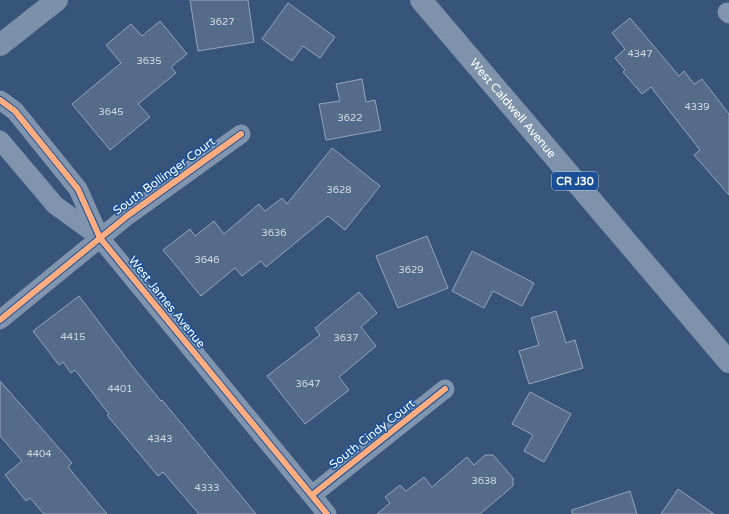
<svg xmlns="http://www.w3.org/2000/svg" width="729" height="514" viewBox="0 0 729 514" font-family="'Varela Round',sans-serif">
<rect width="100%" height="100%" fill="#37547a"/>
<g fill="#546b89" stroke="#94a5ba">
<polygon points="190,0 248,0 254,42 198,51"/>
<polygon points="288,3 335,37 320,58 303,46 292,61 262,39"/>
<polygon points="630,18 679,76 684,71 694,84 702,79 729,114 729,195 694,155 700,150 651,87 642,94 623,72 625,70 615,58 625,49 612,33"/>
<polygon points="160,21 187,54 171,67 176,73 138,104 150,117 110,150 72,104 121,63 106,45 131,24 142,36"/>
<polygon points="362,79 366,102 375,100 381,130 326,140 319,104 340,101 336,84"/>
<polygon points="332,148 380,186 345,230 328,216 266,267 261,261 242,276 235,268 201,296 163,250 190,229 195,236 214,221 224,234 259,204 265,211 282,198 287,204"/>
<polygon points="427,236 448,288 398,308 376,256"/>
<polygon points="472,251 534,283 522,306 493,291 484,308 452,291"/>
<polygon points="359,292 377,313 361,327 376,346 339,377 349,390 305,424 267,376 320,335 315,328"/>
<polygon points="79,296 133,367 161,401 162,400 256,514 199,514 163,472 158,476 107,415 109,414 75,370 71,373 63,362 59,365 33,331"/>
<polygon points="556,311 566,343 575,340 583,368 529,384 519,351 539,345 531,318"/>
<polygon points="0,381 72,463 68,467 107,514 44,514 30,498 26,501 5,475 22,461 0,436"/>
<polygon points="530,392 571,414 544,462 524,451 533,435 512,424"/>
<polygon points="485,455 493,455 513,478 513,486 480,514 377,514 390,503 385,497 400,485 406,491 424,477 432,487 467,457 474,465"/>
<polygon points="678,489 714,514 661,514"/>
<polygon points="630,491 637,514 572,514 572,510"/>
</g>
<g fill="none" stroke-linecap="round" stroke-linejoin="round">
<g stroke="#8094ad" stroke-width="19">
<polyline points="727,12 729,14"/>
<polyline points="0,100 15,111 78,189 100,238 327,514"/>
<polyline points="0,140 55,205 99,237"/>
<polyline points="0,320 127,216 241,134"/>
<polyline points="312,495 445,389"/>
</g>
<polyline stroke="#7b90a9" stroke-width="22" points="0,45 57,0"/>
<path stroke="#7e92ab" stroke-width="22" id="s1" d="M421 0 729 362"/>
<defs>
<g id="cycleway">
<polyline points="0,100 15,111 78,189 100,238 327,514"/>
<polyline points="0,320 127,216 241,134"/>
<polyline points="312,495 445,389"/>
</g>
</defs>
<use href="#cycleway" stroke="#1a5097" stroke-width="8"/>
<use href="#cycleway" stroke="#ffac80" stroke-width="6"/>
</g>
<g text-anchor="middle" stroke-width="3" stroke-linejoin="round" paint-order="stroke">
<g font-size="10" fill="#d4dae2">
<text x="222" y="25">3627</text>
<text x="640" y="57">4347</text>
<text x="149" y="64">3635</text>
<text x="697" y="110">4339</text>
<text x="111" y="115">3645</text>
<text x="350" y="121">3622</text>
<text x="339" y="193">3628</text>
<text x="274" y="236">3636</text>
<text x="207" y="263">3646</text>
<text x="411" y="273">3629</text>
<text x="73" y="340">4415</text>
<text x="346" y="341">3637</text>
<text x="308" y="387">3647</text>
<text x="120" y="392">4401</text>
<text x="160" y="442">4343</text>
<text x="39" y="457">4404</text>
<text x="484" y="484">3638</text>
<text x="207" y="491">4333</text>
</g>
<rect fill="#1a5097" stroke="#bacae0" stroke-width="1" x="552" y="172" width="46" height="18" rx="3"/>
<g font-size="11" font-weight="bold" fill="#fff">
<text x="575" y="185">CR J30</text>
</g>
<g font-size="12" fill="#fff" stroke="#1a5097">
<text dy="4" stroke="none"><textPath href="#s1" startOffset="142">West Caldwell Avenue</textPath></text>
<text transform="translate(164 176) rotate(-36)" y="4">South Bollinger Court</text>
<text transform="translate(167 302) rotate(51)" y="4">West James Avenue</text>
<text transform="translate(372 434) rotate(-38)" y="4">South Cindy Court</text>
</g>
</g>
</svg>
